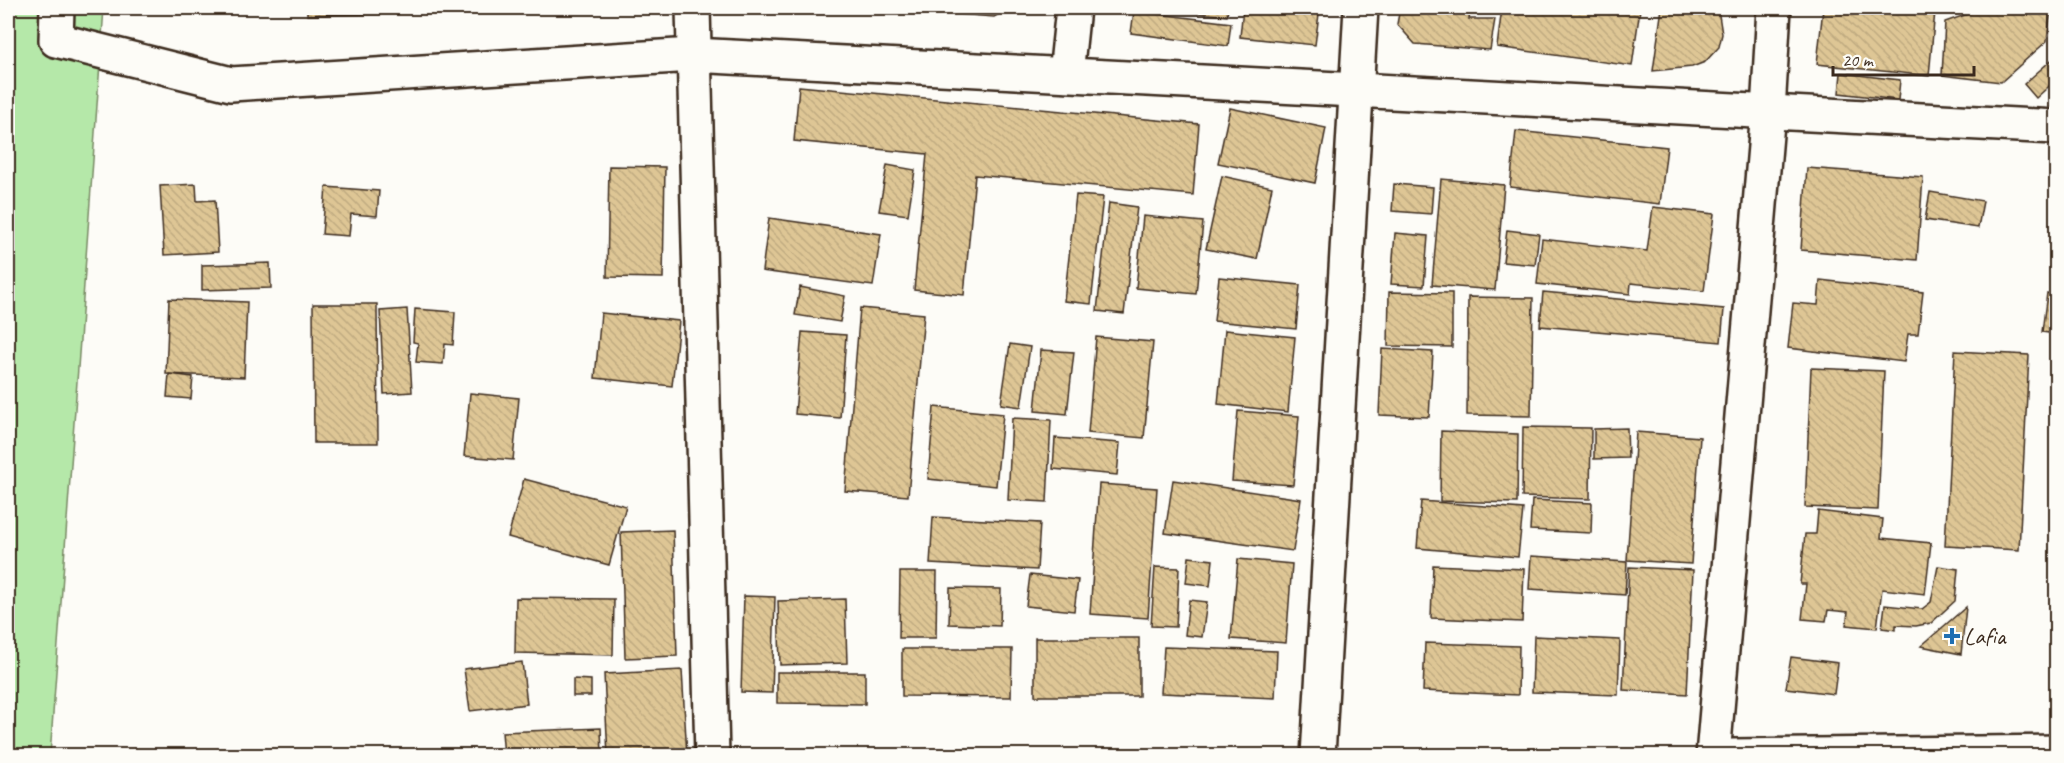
<svg xmlns="http://www.w3.org/2000/svg" width="2064" height="763" viewBox="0 0 2064 763" font-family="Caveat,sans-serif">
<defs>
<pattern id="building-back-hatch" width="6" height="6" patternUnits="userSpaceOnUse" patternTransform="scale(1.5)"><rect width="6" height="6" fill="#dec695"/><path d="M-1 5l2 2M0 0l6 6M5-1l2 2" fill="none" stroke="#bfaa80"/></pattern>
</defs>
<rect width="100%" height="100%" fill="#fdfcf7"/>
<filter id="ink" filterUnits="userSpaceOnUse"><feTurbulence type="fractalNoise" baseFrequency=".0167" numOctaves="2"/><feDisplacementMap in="SourceGraphic" scale="12" xChannelSelector="R" yChannelSelector="G"/><feConvolveMatrix kernelMatrix="1 2 1 2 8 2 1 2 1" color-interpolation-filters="sRGB"/></filter>
<g filter="url(#ink)">
<polygon fill="#b5e8a9" stroke="#788964" stroke-width="1.5" points="8,8 104,8 50,755 8,755"/>
<g fill="url(#building-back-hatch)" stroke="#3b2a1e" stroke-width="1.5">
<polygon points="307,8 380,8 380,14 307,15"/>
<polygon points="882,8 1010,8 994,17"/>
<polygon points="1147,8 1228,8 1227,16"/>
<polygon points="1243,8 1270,8 1319,14 1315,45 1240,37"/>
<polygon points="1400,8 1471,8 1469,19 1495,19 1490,50 1415,44 1397,24"/>
<polygon points="1502,8 1640,9 1632,66 1497,47"/>
<polygon points="1662,8 1718,9 1722,34 1719,47 1705,62 1692,67 1653,71"/>
<polygon points="1823,8 1897,8 1935,11 1929,76 1817,64"/>
<polygon points="1985,8 2051,8 2047,41 2001,82 1942,75 1945,22"/>
<polygon points="1134,11 1231,23 1228,46 1131,33"/>
<polygon points="2056,56 2056,80 2036,98 2024,84"/>
<polygon points="1841,73 1900,80 1898,100 1839,93"/>
<polygon points="799,86 1199,124 1193,195 975,175 964,295 914,290 927,154 794,141"/>
<polygon points="1230,108 1326,128 1315,183 1218,163"/>
<polygon points="1516,131 1667,147 1660,204 1510,187"/>
<polygon points="887,165 915,170 908,215 879,211"/>
<polygon points="609,166 665,167 663,278 607,277"/>
<polygon points="1807,168 1923,177 1917,260 1801,250"/>
<polygon points="1222,176 1272,187 1257,259 1206,249"/>
<polygon points="1441,179 1504,185 1495,290 1432,285"/>
<polygon points="196,184 197,201 215,200 218,252 164,255 160,186"/>
<polygon points="1394,184 1433,187 1431,214 1392,211"/>
<polygon points="326,187 379,191 377,216 351,214 349,236 322,234"/>
<polygon points="1930,192 1983,201 1978,228 1925,220"/>
<polygon points="1076,195 1103,197 1091,304 1064,301"/>
<polygon points="1109,203 1137,207 1124,314 1097,311"/>
<polygon points="1653,207 1714,214 1704,291 1631,283 1630,294 1537,284 1542,239 1647,251"/>
<polygon points="1143,216 1203,222 1196,294 1136,288"/>
<polygon points="769,218 881,234 873,286 762,271"/>
<polygon points="1507,230 1539,234 1535,265 1503,262"/>
<polygon points="1395,233 1428,236 1424,286 1391,284"/>
<polygon points="270,263 271,288 202,290 202,265"/>
<polygon points="1219,277 1300,285 1296,329 1214,321"/>
<polygon points="1820,280 1923,292 1918,334 1908,334 1904,362 1788,348 1793,303 1818,305"/>
<polygon points="800,287 845,296 840,322 795,315"/>
<polygon points="1389,292 1452,293 1452,347 1388,346"/>
<polygon points="1543,292 1724,309 1721,342 1540,326"/>
<polygon points="2047,293 2056,295 2056,334 2042,332"/>
<polygon points="1468,297 1533,298 1531,416 1467,415"/>
<polygon points="169,299 247,302 244,377 166,374"/>
<polygon points="313,304 377,304 378,443 314,443"/>
<polygon points="860,308 924,314 908,496 845,491"/>
<polygon points="407,309 412,392 384,394 380,311"/>
<polygon points="415,309 455,312 453,345 445,344 443,364 416,362 418,343 413,342"/>
<polygon points="601,313 679,321 672,386 595,378"/>
<polygon points="1225,330 1295,337 1288,412 1218,404"/>
<polygon points="802,332 846,335 840,418 795,414"/>
<polygon points="1096,337 1153,342 1144,438 1088,433"/>
<polygon points="1010,344 1030,347 1021,407 1001,404"/>
<polygon points="1382,349 1433,352 1429,417 1379,415"/>
<polygon points="1041,350 1074,352 1067,414 1035,411"/>
<polygon points="1955,351 2029,355 2019,550 1945,546"/>
<polygon points="1811,368 1884,371 1878,510 1805,507"/>
<polygon points="169,374 193,377 191,399 167,397"/>
<polygon points="470,393 519,398 513,460 464,456"/>
<polygon points="934,407 1003,414 996,486 928,479"/>
<polygon points="1238,411 1299,416 1293,485 1232,481"/>
<polygon points="1012,418 1051,420 1047,502 1008,500"/>
<polygon points="1523,427 1591,428 1590,499 1522,497"/>
<polygon points="1627,428 1628,458 1594,459 1594,429"/>
<polygon points="1441,431 1518,434 1517,503 1440,501"/>
<polygon points="1636,432 1700,437 1691,564 1627,560"/>
<polygon points="1055,438 1120,443 1117,475 1053,469"/>
<polygon points="524,479 626,506 609,565 508,537"/>
<polygon points="1173,480 1301,499 1293,551 1165,533"/>
<polygon points="1099,484 1157,488 1148,618 1090,614"/>
<polygon points="1532,500 1592,503 1591,533 1530,530"/>
<polygon points="1421,501 1523,509 1518,557 1417,548"/>
<polygon points="1818,511 1883,519 1881,538 1931,543 1925,594 1882,589 1877,628 1846,625 1848,612 1828,610 1826,621 1802,619 1806,584 1800,584 1805,534 1816,534"/>
<polygon points="933,517 1040,523 1037,570 930,564"/>
<polygon points="673,530 677,656 625,658 621,532"/>
<polygon points="1531,556 1627,562 1625,595 1529,589"/>
<polygon points="1189,557 1213,560 1210,586 1186,583"/>
<polygon points="1238,559 1292,564 1286,643 1231,639"/>
<polygon points="1433,565 1524,569 1522,622 1431,618"/>
<polygon points="1938,566 1958,569 1955,601 1931,623 1916,626 1896,625 1896,630 1882,628 1885,605 1922,609 1931,602"/>
<polygon points="1155,567 1179,568 1176,627 1151,626"/>
<polygon points="1629,567 1693,570 1687,694 1623,690"/>
<polygon points="900,572 937,572 936,638 899,638"/>
<polygon points="1030,575 1078,580 1074,611 1026,606"/>
<polygon points="950,588 1001,589 1000,626 949,624"/>
<polygon points="744,596 775,597 772,693 741,692"/>
<polygon points="516,598 614,599 613,655 515,653"/>
<polygon points="845,599 847,663 780,665 778,601"/>
<polygon points="1189,600 1207,602 1202,637 1185,635"/>
<polygon points="1966,607 1961,654 1921,646"/>
<polygon points="1534,636 1620,640 1618,695 1532,692"/>
<rect x="1035" y="638" width="104" height="58"/>
<polygon points="1425,643 1519,646 1518,695 1423,691"/>
<polygon points="1164,647 1277,651 1275,698 1161,693"/>
<polygon points="902,649 1012,649 1011,697 902,696"/>
<polygon points="1791,657 1838,663 1834,694 1786,688"/>
<polygon points="522,662 527,704 470,711 464,669"/>
<polygon points="682,670 687,756 608,756 604,674"/>
<polygon points="777,672 865,672 865,704 777,703"/>
<polygon points="573,679 591,680 591,696 573,696"/>
<polygon points="601,728 602,756 504,756 502,732"/>
</g>
<g fill="none" stroke-linecap="round" stroke-linejoin="round">
<defs>
<g id="street">
<polyline points="57,8 56,40 231,84 693,55 2056,127"/>
<polyline points="693,8 712,756"/>
<polyline points="1066,74 1073,8"/>
<polyline points="1318,756 1361,8"/>
<polyline points="1713,756 1768,111 1774,8"/>
<polyline points="1733,756 2056,752"/>
</g>
</defs>
<use href="#street" stroke="#3b2a1e" stroke-width="38"/>
<use href="#street" stroke="#fdfcf7" stroke-width="33"/>
</g>
</g>
<path fill="#1f6fb2" stroke="#fdfcf7" stroke-width="2" d="M1949 627h6v6h6v6h-6v6h-6v-6h-6v-6h6z"/>
<g text-anchor="middle" stroke-width="4.5" stroke-linejoin="round" paint-order="stroke">
<g font-size="24" fill="#3b2a1e" stroke="#fdfcf7" text-anchor="start">
<text x="1964" y="644">Lafia</text>
</g>
</g>
<rect width="2064" height="763" fill="none" stroke="#fdfcf7" stroke-width="30"/>
<rect x="15" y="15" width="2034" height="733" fill="none" stroke="#3b2a1e" stroke-width="2" filter="url(#ink)"/>
<path d="M1833 66v9h141v-9" fill="none" stroke="#3b2a1e" stroke-width="3"/>
<text x="1842" y="66" font-size="18" fill="#3b2a1e" stroke="#fdfcf7" stroke-width="4.5" paint-order="stroke">20 m</text>
</svg>
